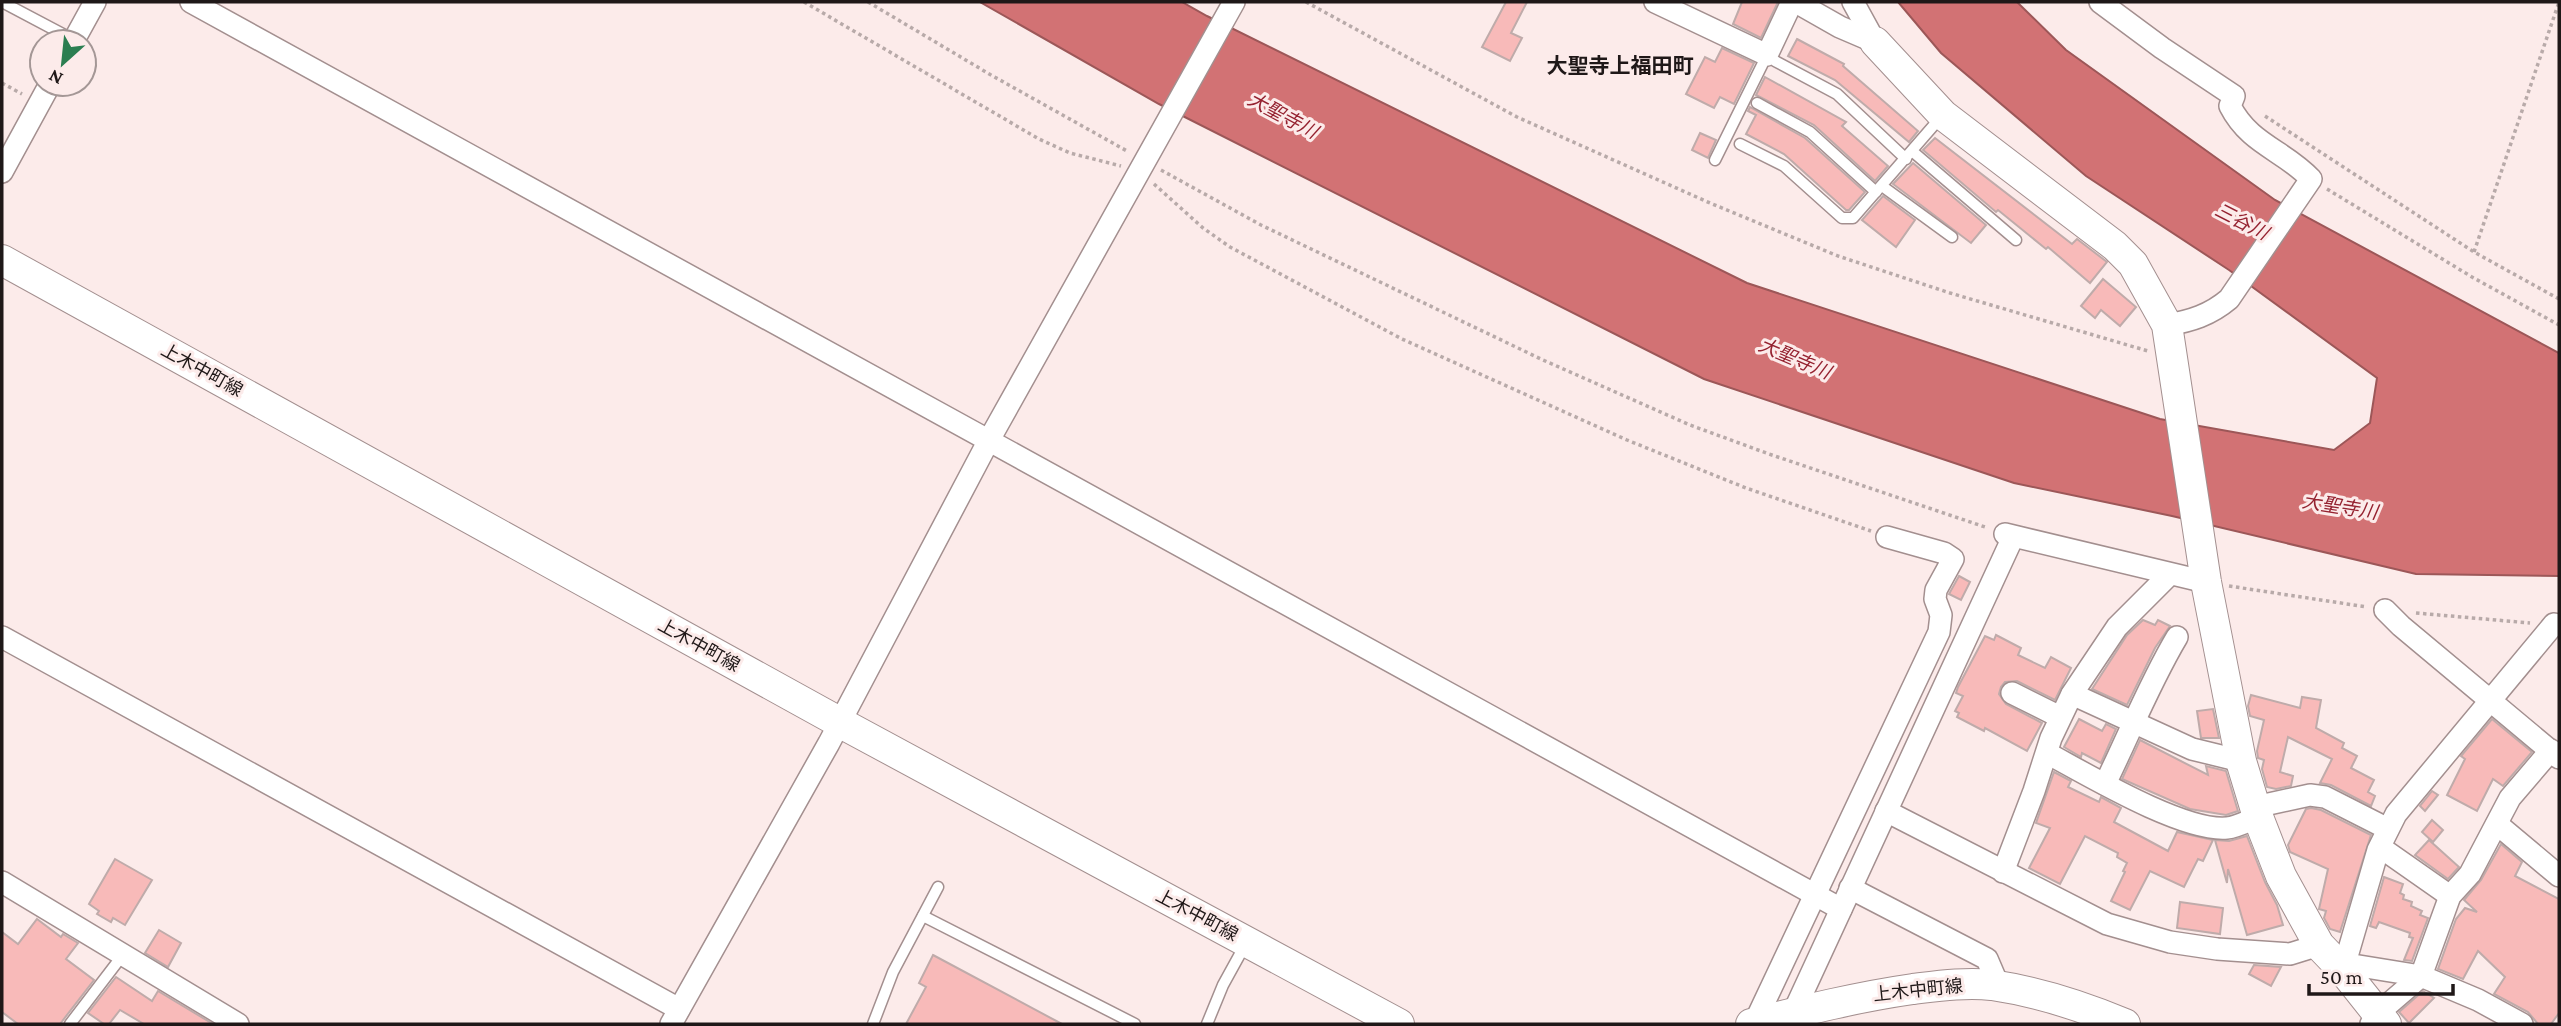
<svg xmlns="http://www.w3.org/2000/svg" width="2561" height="1026" viewBox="0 0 2561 1026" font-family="'Crimson Pro','Noto Sans JP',serif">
<rect width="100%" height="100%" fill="#fcebea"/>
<polygon fill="#d27274" stroke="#9c5758" stroke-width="2" points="980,2 1182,2 1207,16 1747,283 2160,419 2334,450 2370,423 2377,378 2229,270 2086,176 1941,53 1898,2 2017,2 2066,50 2275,200 2559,353 2559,576 2416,574 2172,516 2014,483 1704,379 1159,104"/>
<g fill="#f8bab9" stroke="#bfabaa" stroke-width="2">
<polygon points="1506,2 1527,2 1511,33 1522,38 1510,61 1482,47"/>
<polygon points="1742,2 1778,2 1761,38 1733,24"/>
<polygon points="1797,39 1844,64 1843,66 1918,131 1909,142 1835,80 1788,56"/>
<polygon points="1722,48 1754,63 1734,104 1720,97 1714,108 1686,94 1705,57 1715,62"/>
<polygon points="1765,77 1846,122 1842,126 1888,166 1875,181 1814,125 1756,95"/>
<polygon points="1750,107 1805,138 1865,192 1849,210 1846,210 1784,154 1746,134 1756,115 1748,111"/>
<polygon points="1700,133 1716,140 1708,158 1692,150"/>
<polygon points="1935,138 2072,244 2077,239 2107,262 2090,283 2048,247 2046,249 1998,210 1996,212 1923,150"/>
<polygon points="1913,163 1986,225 1971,243 1893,184"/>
<polygon points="1883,196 1915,220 1896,247 1862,220"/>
<polygon points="2103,279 2136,307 2120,326 2101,310 2095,318 2081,306"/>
<polygon points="1959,576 1970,582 1961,600 1949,594"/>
<polygon points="2143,620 2155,625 2158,620 2170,626 2155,648 2127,705 2092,689 2127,635"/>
<polygon points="1996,635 2021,648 2018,655 2045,668 2051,657 2071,668 2055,700 2017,681 2005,682 2001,687 1999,694 2006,704 2042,723 2027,751 1985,728 1984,731 1957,717 1959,713 1955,711 1963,696 1956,693 1958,687 1985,636 1994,640"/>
<polygon points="2251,695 2300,708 2302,697 2321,700 2316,728 2344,743 2342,748 2357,756 2351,768 2374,780 2368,792 2375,796 2371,806 2331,785 2320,783 2332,759 2288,737 2280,772 2293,776 2291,786 2276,789 2267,787 2262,769 2264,760 2258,758 2257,751 2264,720 2250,716 2248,706"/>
<polygon points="2213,709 2219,738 2201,738 2197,711"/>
<polygon points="2079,719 2102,731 2106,724 2116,729 2101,763 2082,753 2081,757 2064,747"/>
<polygon points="2492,719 2532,752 2503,786 2493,779 2477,811 2447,795 2465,759 2461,756"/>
<polygon points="2140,740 2208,775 2206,766 2226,771 2238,811 2226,815 2190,809 2122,779"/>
<polygon points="2054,772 2071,781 2068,787 2099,802 2101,797 2121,808 2114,822 2168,851 2177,832 2213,840 2203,861 2198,859 2184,887 2150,871 2130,910 2111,901 2125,872 2123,871 2127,863 2117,857 2118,853 2085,836 2060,884 2029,868 2050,828 2036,823"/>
<polygon points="2432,791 2438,795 2425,811 2420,806"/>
<polygon points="2311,808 2321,810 2371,835 2340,932 2330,929 2324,918 2326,911 2319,909 2328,869 2290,852 2288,845 2306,809"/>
<polygon points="2432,820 2443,830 2433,842 2422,832"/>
<polygon points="2247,836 2265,882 2277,905 2283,925 2247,935 2228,869 2227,883 2215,840 2229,841"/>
<polygon points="2429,840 2459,867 2448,879 2415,855"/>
<polygon points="2501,844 2522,862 2515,876 2559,899 2559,1013 2551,1024 2538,1024 2528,1012 2494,994 2505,977 2478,951 2463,979 2438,969 2456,919 2465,908 2477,912 2464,900 2481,880"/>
<polygon points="115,859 152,880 125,925 113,918 111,922 97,914 99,911 89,904"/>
<polygon points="2384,877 2403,884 2400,893 2404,895 2403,899 2412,902 2411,906 2422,911 2420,915 2428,918 2412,961 2404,960 2413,938 2409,937 2410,933 2379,922 2376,928 2370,926"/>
<polygon points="2180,902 2223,908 2220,934 2177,928"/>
<polygon points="37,919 61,937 63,934 78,943 66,959 94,980 60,1024 18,1024 2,1012 2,932 18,944"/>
<polygon points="159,930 181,943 168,967 145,953"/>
<polygon points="933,955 1062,1024 906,1024 926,987 919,983"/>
<polygon points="2254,965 2281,967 2271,986 2249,974"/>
<polygon points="116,977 152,1001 158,991 213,1024 144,1024 120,1010 109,1024 104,1024 88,1013"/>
<polygon points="2423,991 2434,998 2409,1023 2399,1012"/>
</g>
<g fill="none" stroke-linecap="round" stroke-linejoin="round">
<defs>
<g id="lane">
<polyline points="2,2 74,40"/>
<polyline points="1775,61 1837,94 1906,159"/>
<polyline points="1757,103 1810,132 1876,192"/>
<polyline points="1740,144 1784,166 1842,218 1853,218 1941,117"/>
<polyline points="1912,151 2016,240"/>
<polyline points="1715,160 1767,55"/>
<polyline points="1882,186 1952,237"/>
<polyline points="923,916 1135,1024"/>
<polyline points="70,1024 122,956"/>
<polyline points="873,1024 893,972 938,887"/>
<polyline points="1207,1024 1223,985 1245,945"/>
</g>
<g id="street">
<polyline points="191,2 1841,909"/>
<polyline points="1655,2 1767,55 1792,2"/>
<polyline points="1796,2 1840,27 1875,42"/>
<polyline points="1853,2 1875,42"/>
<path d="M2100 2 2162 48 2234 96 2230 106C2250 145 2284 150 2311 179L2229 299C2210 315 2191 321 2167 325"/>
<polyline points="73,42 95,2"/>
<polyline points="2,172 50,84"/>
<polyline points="2005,534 2206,582"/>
<polyline points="2385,610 2401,626 2559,758"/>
<polyline points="2,637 679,1009"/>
<polyline points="2012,693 2060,717"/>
<polyline points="2072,694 2192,749 2241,761"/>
<path d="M2047 753C2088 775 2183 832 2227 828 2237 827 2248 821 2258 817"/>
<path d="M2105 784C2129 735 2149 684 2177 637"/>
<polyline points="2255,807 2310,795 2325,797 2388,829"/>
<polyline points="1886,811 2107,924 2170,942 2217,949 2290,954 2319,945"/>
<polyline points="2497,824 2559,876"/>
<polyline points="2380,847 2450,896"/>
<polyline points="2003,872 2034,791 2051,738 2072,694 2117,627 2169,575"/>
<polyline points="2,882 238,1024"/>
<polyline points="1850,888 1987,959 1999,987"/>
<polyline points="2343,970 2378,850 2396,814 2554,624"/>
<polyline points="2343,970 2353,965 2421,976 2478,1000 2522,1024"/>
<polyline points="1789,1022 2013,537"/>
<polyline points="671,1024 829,743 989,440 1234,2"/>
<polyline points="1754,1024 1939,632 1941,615 1935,599 1936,590 1953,559 1944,553 1887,537"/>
<polyline points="2371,1024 2377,1014 2421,976 2450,896 2470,874 2510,798 2551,750"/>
</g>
<g id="secondary">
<polyline points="1875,42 1943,115 2115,246 2133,264 2167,325 2206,582 2241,761 2258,817 2281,876 2319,945 2343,970 2386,1024"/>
<polyline points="2,260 839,722 1399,1024"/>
<path d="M1751 1024C1805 1010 1857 997 1913 989 1938 986 1966 982 1992 985 2039 992 2082 1006 2125 1024"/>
</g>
</defs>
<use href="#lane" stroke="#a38f8f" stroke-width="13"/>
<use href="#street" stroke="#a38f8f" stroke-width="24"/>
<use href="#secondary" stroke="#a38f8f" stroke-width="32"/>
<g stroke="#b8aaa9" stroke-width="3.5" stroke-dasharray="3.5 3.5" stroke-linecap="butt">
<polyline points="804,2 1039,139 1070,153 1121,166"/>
<polyline points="868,2 991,75 1127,151"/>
<polyline points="1306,2 1517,117 1710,203 1838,256 1950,293 2148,351"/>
<polyline points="2,83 22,94"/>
<polyline points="2265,116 2474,252 2559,299"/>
<polyline points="1161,170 1261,225 1543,360 1690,425 1769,454 1988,528"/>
<polyline points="1154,184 1203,228 1230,247 1402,339 1627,440 1746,488 1871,531"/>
<polyline points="2327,189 2472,277 2559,325"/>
<polyline points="2474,252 2559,2"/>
<polyline points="2229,586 2367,607"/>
<polyline points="2416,613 2530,623"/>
</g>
<use href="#lane" stroke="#fff" stroke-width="10"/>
<use href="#street" stroke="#fff" stroke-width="21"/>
<use href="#secondary" stroke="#fff" stroke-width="30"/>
</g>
<g text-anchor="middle" stroke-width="6" stroke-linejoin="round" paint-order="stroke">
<g font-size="18" fill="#1f1818" stroke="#fcebea">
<text transform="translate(202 370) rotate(29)" y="6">上木中町線</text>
<text transform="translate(699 645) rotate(29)" y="6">上木中町線</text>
<text transform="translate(1197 915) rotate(28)" y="6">上木中町線</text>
<text transform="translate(1918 990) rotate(-6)" y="6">上木中町線</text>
</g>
<g font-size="19" font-style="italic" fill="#952230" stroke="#fcebea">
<text transform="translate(1283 115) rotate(28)" y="7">大聖寺川</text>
<text transform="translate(2242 221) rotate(27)" y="7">三谷川</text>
<text transform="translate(1795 358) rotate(23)" y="7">大聖寺川</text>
<text transform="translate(2340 506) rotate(9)" y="7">大聖寺川</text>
</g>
<g font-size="21" font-weight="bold" fill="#1f1818" stroke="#fcebea">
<text x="1620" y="73">大聖寺上福田町</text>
</g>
</g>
<rect width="2561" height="1026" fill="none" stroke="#1f1818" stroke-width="7"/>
<g transform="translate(63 63) rotate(207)"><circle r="33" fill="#fcebea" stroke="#a49796" stroke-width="2"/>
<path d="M0-5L12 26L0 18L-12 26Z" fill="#2b7e51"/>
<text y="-10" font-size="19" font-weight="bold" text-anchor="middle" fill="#1f1818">N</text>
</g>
<path d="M2309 984v10h144v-10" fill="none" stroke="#1f1818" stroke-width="3.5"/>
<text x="2320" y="984" font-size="21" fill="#1f1818" stroke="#fcebea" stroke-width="5" paint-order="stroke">50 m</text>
</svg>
